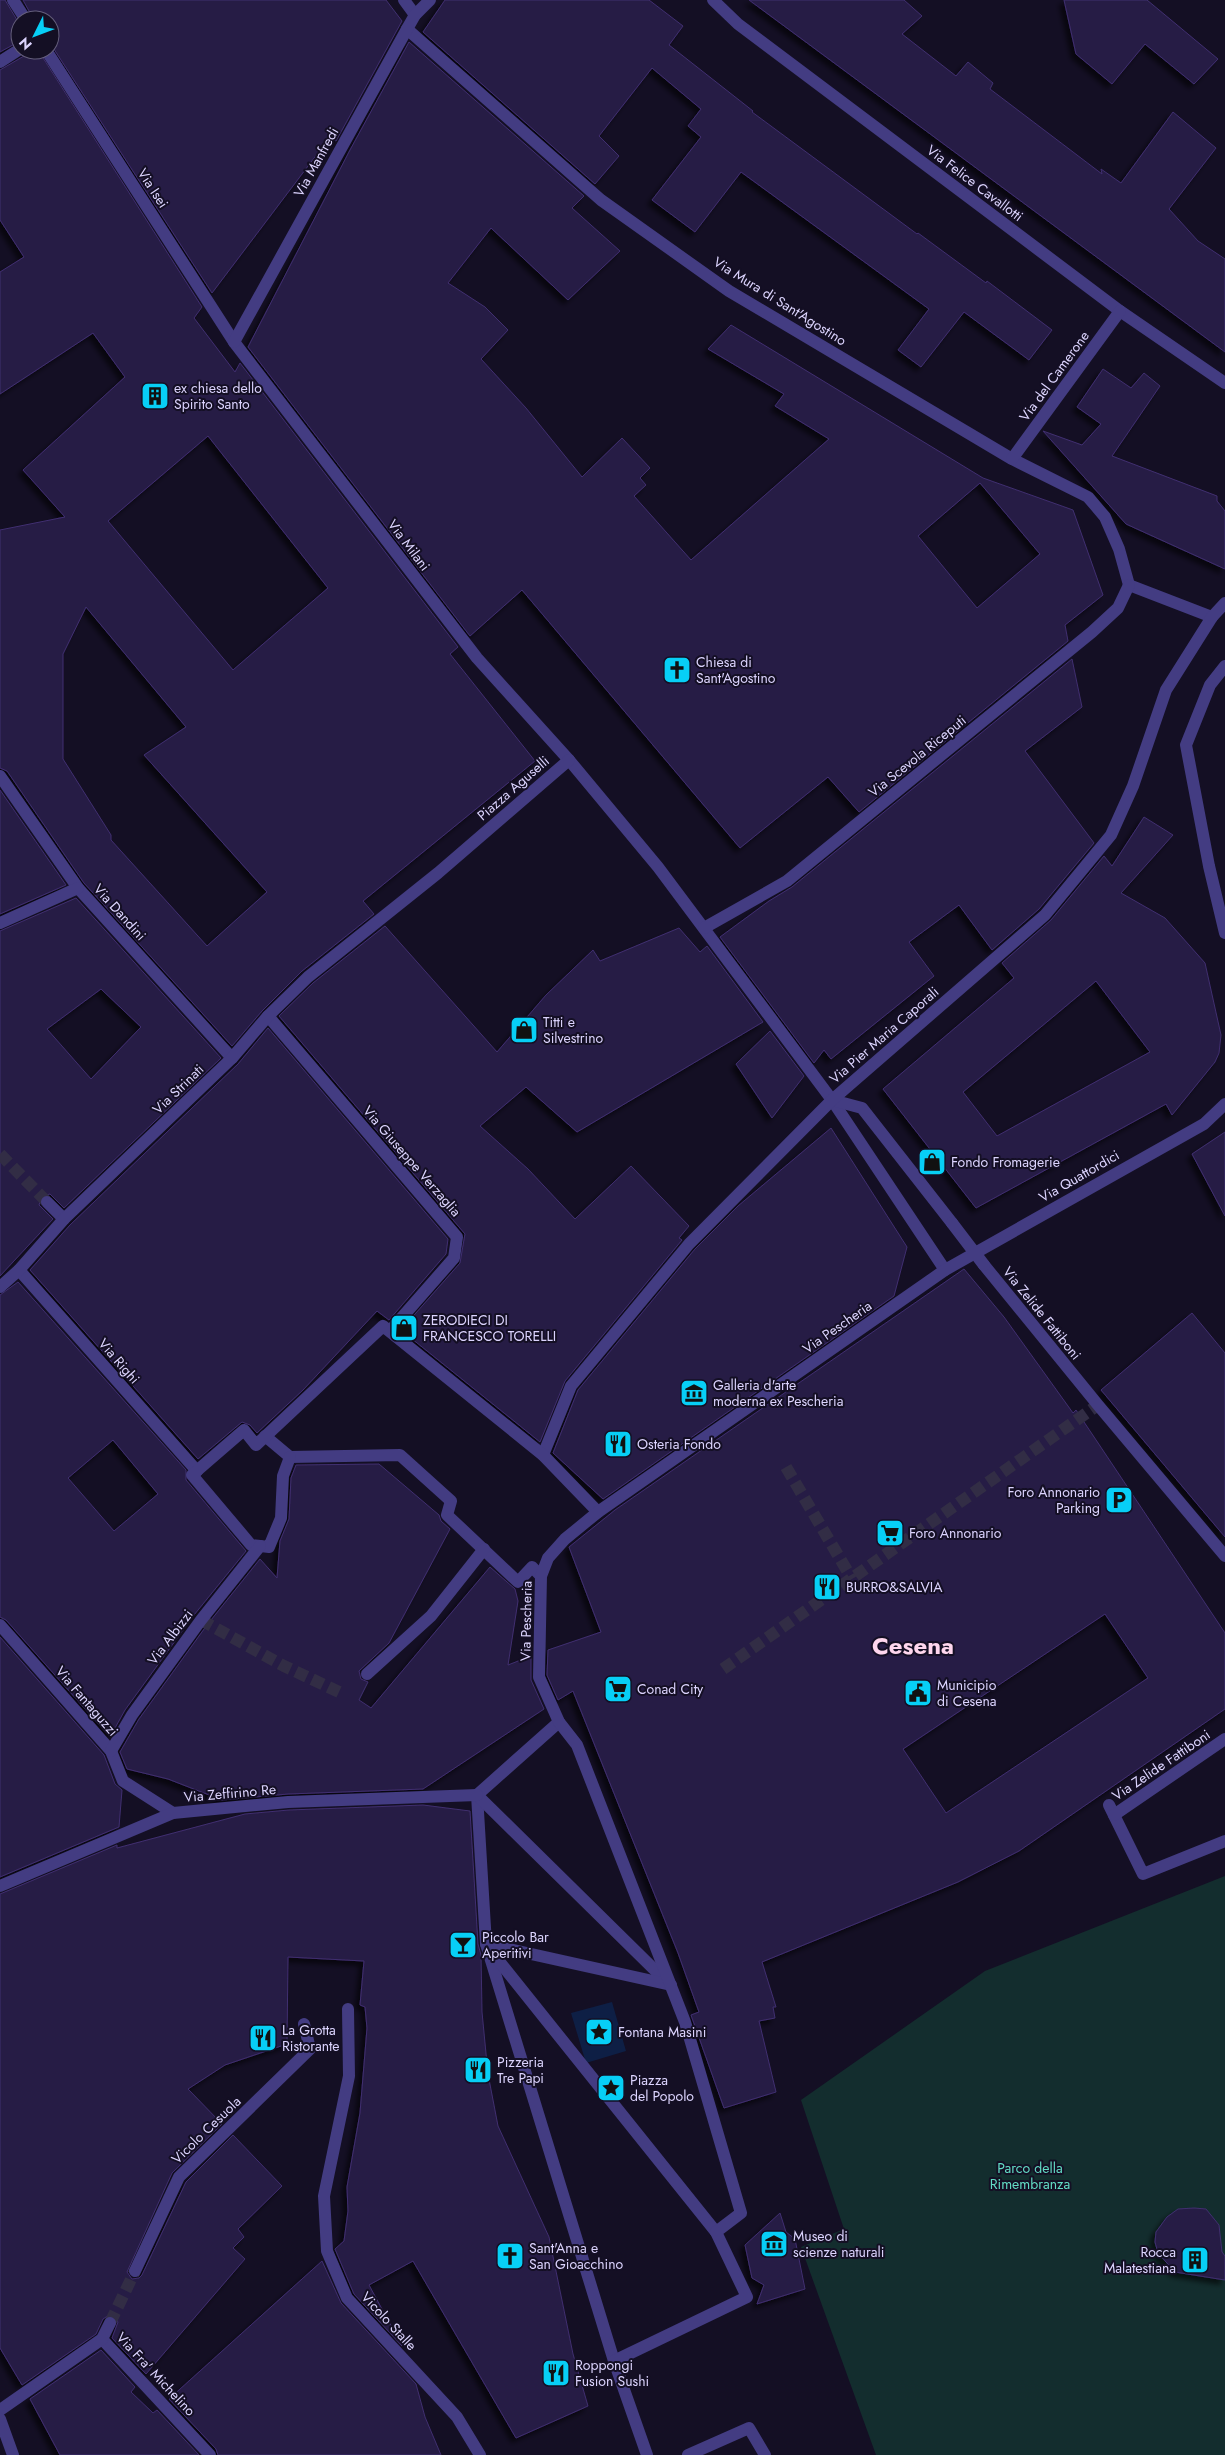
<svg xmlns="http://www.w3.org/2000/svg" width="1225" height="2455" viewBox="0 0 1225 2455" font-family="Jost,sans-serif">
<defs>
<filter id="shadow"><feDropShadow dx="-4.5" dy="4.5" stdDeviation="2.5" flood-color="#0009"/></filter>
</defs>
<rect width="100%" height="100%" fill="#140f24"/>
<polygon fill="#132d2e" points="1225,1876 1225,2455 876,2455 801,2247 844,2229 801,2100 985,1971"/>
<polygon fill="#0e1f45" points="612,2002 626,2051 586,2063 571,2013"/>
<g fill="#271c45" stroke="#402f70" fill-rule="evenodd" filter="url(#shadow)">
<polygon points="0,0 5,0 20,25 20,41 0,52"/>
<polygon points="23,0 386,0 402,21 336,141 330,137 212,293 50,43 50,20 34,20"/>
<polygon points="445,0 649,0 683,26 669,45 753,111 752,112 917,234 918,233 986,283 987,281 1052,330 1029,360 964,312 921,367 898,350 929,309 741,172 695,232 652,200 701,137 688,126 701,109 652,68 599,136 619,156 595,184 423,32"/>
<polygon points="749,0 904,0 922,16 902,34 956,76 968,62 993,83 990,89 1102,174 1101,169 1121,183 1173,112 1216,148 1169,209 1198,241 1225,259 1225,352"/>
<polygon points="1064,0 1147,0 1218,59 1194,84 1145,44 1112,84 1076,54"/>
<path d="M409 42 584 196 572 208 620 251 568 300 491 228 448 283 485 307 508 330 481 359 526 408 582 477 622 438 650 468 640 478 646 485 634 496 691 560 829 439 775 406 784 394 708 349 731 325 983 478 1073 510 1103 595 1065 625 1068 641 859 812 828 777 740 848 522 590 470 636 248 347 350 150ZM980 483 1040 554 977 608 918 536Z"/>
<path d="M28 50H38L202 307 194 318 235 372 240 363 458 647 450 654 535 761 363 901 374 914 302 971 262 1011 232 1046 84 883 7 771 0 768V530L65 517 23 470 125 377 93 333 0 394V272L24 257 0 220V70L24 56ZM208 436 328 588 233 670 108 521ZM86 607 186 727 144 755 267 892 207 946 111 840V835L63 759V654Z"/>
<polygon points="1103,369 1131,388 1144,373 1160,386 1112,456 1217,496 1217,501 1225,511 1225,569 1126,524 1043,431 1082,445 1101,424 1077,407"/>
<polygon points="1072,659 1082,707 1025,751 1094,843 1039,909 992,950 959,905 909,942 934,976 831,1059 824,1050 814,1063 720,937 769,901 792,887"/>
<polygon points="0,790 66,885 0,914"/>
<path d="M1144 817 1173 835 1121 893 1165 918 1205 963 1221 1035 1219 1053 1215 1062 1172 1115 1166 1104 976 1208 883 1089 1014 978 1002 963 1051 920 1104 856 1112 866ZM1096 981 1150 1052 997 1136 963 1092Z"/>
<path d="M76 898 221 1058 64 1208 50 1194 42 1196 39 1205 53 1219 0 1276V931ZM101 989 141 1027 91 1079 47 1029Z"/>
<polygon points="385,926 497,1052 546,995 593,950 600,961 679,928 700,952 707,946 763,1022 577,1132 526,1087 480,1126 528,1169 575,1219 631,1166 689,1226 679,1238 682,1240 565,1381 540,1442 401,1330 460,1263 465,1234 279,1016 313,983"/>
<polygon points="268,1028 448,1239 446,1254 389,1320 377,1311 303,1390 257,1433 250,1425 242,1422 198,1459 30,1270 70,1225 238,1064"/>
<polygon points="770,1031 804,1076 772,1118 736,1064"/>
<polygon points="831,1128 907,1247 894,1296 603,1499 553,1453 578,1390 695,1249 738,1206"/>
<polygon points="1225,1132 1225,1216 1192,1154"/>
<path d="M964 1269 1004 1317 1073 1413 1076 1410 1225 1633V1709L1019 1851 958 1882 762 1962 776 2007H773L775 2018 759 2021 776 2092 724 2108 691 2015 699 2012 678 1953 573 1691 558 1700 547 1675 548 1650 601 1632 569 1547 615 1510ZM1105 1614 1148 1678 946 1813 903 1749Z"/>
<path d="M18 1282 186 1470V1480L246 1551 194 1615 125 1710 110 1737 6 1620 0 1617V1295ZM113 1440 158 1494 114 1531 68 1478Z"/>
<polygon points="1192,1313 1225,1353 1225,1537 1101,1390"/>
<polygon points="379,1464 439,1515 441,1521 450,1529 389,1643 359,1671 361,1679 368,1682 359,1700 371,1708 490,1567 515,1589 518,1601 508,1665 531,1656 531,1680 544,1709 423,1789 288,1794 222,1800 168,1779 127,1769 120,1752 139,1719 207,1625 260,1559 277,1578 280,1541 289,1519 291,1478 296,1465"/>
<polygon points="0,1637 104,1755 115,1784 122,1790 119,1827 0,1877"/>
<polygon points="423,1805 470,1811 478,1944 481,1955 482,2012 488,2074 498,2126 549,2237 573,2354 588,2406 516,2438 413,2261 369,2285 402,2346 354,2294 335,2249 344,2241 348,2211 347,2187 360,2113 367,2028 365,2007 360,2005 364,1961 288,1957 287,2044 225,2065 188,2089 222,2124 172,2173 127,2272 132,2279 139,2278 142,2275 186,2182 233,2135 282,2186 238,2229 244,2237 233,2248 245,2259 146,2374 112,2338 118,2322 114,2316 109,2315 103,2319 96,2334 22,2385 0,2348 0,1894 117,1845 117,1848 245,1814 289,1810"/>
<polygon points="1194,2208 1206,2209 1219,2225 1222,2252 1225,2256 1225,2280 1175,2272 1158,2253 1155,2242 1156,2232 1167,2217 1178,2209"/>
<polygon points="780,2213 786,2232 795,2239 805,2289 757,2304 764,2285 752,2278 745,2245"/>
<polygon points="322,2261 341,2303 416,2384 425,2417 441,2455 218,2455 216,2449 169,2399"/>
<polygon points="101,2350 135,2387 131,2392 153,2413 157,2410 199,2455 60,2455 30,2399"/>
</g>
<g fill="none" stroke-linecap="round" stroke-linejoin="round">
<g stroke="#322d45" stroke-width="12" stroke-dasharray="12 6" stroke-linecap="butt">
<polyline points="0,1154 47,1202"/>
<polyline points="786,1467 852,1579"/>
<polyline points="201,1620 284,1666 339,1692"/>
<polyline points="723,1669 1098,1405"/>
<polyline points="110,2323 135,2271"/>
</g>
<g stroke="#433c82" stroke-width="12">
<polyline points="13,0 26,20"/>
<polyline points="404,0 415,15"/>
<polyline points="713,0 738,24 1120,311 1225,383"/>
<polyline points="407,29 601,200 729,291 1012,459 1088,497 1105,517 1119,549 1129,585"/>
<polyline points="46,50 234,342 477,658 569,760 658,867 832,1100 945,1270"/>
<polyline points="0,62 20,49"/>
<polyline points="234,342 407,29 415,15 430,0"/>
<polyline points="1012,459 1120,311"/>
<polyline points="1129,585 1212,617"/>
<polyline points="1225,666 1210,685 1186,745 1209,866 1225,933"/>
<polyline points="0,776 78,888 232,1058"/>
<polyline points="0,923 78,888"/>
<polyline points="704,928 787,881 1092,632 1118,608 1129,585"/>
<polyline points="268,1016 457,1237 454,1258 390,1331"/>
<polyline points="832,1100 862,1108 952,1223"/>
<polyline points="47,1202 64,1219"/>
<polyline points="984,1265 1098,1405 1225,1556"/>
<polyline points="19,1270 197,1471"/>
<polyline points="0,1287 19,1270 64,1219 232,1058 268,1016 308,977 438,873 569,760"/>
<polyline points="265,1436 290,1457 400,1455 451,1501 447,1515 518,1582 532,1567 541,1576"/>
<polyline points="543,1455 571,1386 689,1244 832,1100 1045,915 1111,835 1133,786 1166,690 1212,617 1225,603"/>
<polyline points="290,1457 283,1476 281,1518 269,1547 251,1545 192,1475 244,1430 256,1445 383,1326 543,1455 598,1512"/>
<polyline points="0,1625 111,1751 123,1781 173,1813"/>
<polyline points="367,1674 431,1616 484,1549"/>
<polyline points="111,1751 132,1715 201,1620 260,1546"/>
<polyline points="477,1795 486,1944 614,2361 647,2455"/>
<polyline points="477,1795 668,1983"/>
<polyline points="477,1795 559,1722"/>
<polyline points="1109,1805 1143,1874 1225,1841"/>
<polyline points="1114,1815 1225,1739"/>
<polyline points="0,1886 173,1813 288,1802 477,1795"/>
<polyline points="486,1944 671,1985"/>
<polyline points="490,1950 716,2232"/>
<polyline points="348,2009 349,2076 324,2196 327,2251 347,2298 457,2417 480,2455"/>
<polyline points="135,2271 179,2177 310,2049 304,2024"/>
<polyline points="102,2339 210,2455"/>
<polyline points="614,2361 747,2297 716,2232 741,2213 685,2022 577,1745 559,1722 539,1677 541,1576 548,1558 565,1539 598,1512 945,1270 1204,1124 1225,1104"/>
<polyline points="0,2410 102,2339 110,2323"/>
<polyline points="0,2419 13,2455"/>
<polyline points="688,2455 749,2428 765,2455"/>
</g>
<polyline stroke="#433c82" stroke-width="12" points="952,1223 984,1265"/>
</g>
<defs>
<symbol id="building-square" viewBox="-11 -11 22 22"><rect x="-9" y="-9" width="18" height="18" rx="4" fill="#07cff6" stroke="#140f24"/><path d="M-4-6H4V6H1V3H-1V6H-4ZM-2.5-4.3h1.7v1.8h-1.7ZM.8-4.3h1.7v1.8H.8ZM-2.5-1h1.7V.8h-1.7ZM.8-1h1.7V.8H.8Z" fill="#111"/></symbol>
<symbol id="church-square" viewBox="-11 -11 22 22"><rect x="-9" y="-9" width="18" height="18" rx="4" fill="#07cff6" stroke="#140f24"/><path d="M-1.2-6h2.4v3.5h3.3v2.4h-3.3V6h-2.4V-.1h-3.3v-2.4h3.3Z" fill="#111"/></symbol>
<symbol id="shop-square" viewBox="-11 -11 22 22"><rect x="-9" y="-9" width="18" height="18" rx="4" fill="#07cff6" stroke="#140f24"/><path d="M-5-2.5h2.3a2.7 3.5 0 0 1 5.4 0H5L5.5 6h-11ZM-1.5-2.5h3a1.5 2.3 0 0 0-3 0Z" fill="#111"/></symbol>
<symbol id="museum-square" viewBox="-11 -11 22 22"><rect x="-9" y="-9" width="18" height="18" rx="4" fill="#07cff6" stroke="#140f24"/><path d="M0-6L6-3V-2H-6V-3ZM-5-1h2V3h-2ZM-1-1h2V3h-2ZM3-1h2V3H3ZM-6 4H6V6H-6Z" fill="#111"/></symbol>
<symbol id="restaurant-square" viewBox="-11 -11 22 22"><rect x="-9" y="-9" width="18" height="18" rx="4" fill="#07cff6" stroke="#140f24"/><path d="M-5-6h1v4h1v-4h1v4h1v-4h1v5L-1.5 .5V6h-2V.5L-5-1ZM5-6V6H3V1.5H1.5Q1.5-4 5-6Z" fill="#111"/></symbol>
<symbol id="parking-square" viewBox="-11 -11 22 22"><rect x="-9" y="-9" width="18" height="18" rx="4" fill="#07cff6" stroke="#140f24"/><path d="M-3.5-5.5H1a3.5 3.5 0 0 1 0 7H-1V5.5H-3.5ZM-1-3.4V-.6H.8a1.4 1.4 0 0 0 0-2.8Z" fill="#111"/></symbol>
<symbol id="supermarket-square" viewBox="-11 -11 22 22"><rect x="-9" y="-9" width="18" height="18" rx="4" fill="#07cff6" stroke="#140f24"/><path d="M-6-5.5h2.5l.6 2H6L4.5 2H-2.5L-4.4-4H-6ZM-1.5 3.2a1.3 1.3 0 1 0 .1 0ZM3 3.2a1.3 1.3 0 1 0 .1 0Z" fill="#111"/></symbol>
<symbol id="civic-square" viewBox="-11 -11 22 22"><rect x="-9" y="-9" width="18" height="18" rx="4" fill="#07cff6" stroke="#140f24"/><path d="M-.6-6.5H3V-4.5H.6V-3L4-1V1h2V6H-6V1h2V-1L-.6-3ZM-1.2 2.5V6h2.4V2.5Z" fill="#111"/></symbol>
<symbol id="bar-square" viewBox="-11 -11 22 22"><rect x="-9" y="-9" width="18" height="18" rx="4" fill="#07cff6" stroke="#140f24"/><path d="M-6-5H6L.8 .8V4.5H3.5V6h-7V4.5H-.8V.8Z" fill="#111"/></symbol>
<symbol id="sight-square" viewBox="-11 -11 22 22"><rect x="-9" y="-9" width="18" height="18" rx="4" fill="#07cff6" stroke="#140f24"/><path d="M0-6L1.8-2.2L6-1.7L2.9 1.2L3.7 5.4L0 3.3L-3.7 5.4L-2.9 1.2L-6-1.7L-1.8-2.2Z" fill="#111"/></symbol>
</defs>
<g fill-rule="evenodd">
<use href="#building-square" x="139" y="380" width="32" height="32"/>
<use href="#church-square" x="661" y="654" width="32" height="32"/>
<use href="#shop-square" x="508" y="1014" width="32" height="32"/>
<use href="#shop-square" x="916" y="1146" width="32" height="32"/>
<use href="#shop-square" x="388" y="1312" width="32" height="32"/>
<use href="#museum-square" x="678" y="1377" width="32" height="32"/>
<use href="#restaurant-square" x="602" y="1428" width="32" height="32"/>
<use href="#parking-square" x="1103" y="1484" width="32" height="32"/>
<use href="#supermarket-square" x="874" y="1517" width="32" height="32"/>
<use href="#restaurant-square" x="811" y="1571" width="32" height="32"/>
<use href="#supermarket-square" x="602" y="1673" width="32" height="32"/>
<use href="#civic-square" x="902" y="1677" width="32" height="32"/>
<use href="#bar-square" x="447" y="1929" width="32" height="32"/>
<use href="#sight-square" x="583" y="2016" width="32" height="32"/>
<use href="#restaurant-square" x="247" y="2022" width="32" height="32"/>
<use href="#restaurant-square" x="462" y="2054" width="32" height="32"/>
<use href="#sight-square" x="595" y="2072" width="32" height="32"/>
<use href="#museum-square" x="758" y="2228" width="32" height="32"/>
<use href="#church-square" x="494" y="2240" width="32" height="32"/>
<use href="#building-square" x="1179" y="2244" width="32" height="32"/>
<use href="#restaurant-square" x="540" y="2357" width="32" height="32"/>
</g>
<g text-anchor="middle" stroke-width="4" stroke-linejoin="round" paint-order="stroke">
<g font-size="14" fill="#dcd4fe" stroke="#140f24">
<text transform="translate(316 162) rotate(-61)" y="5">Via Manfredi</text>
<text transform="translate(975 183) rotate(37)" y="5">Via Felice Cavallotti</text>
<text transform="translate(153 188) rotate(57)" y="5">Via Isei</text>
<text transform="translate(780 301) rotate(32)" y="5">Via Mura di Sant'Agostino</text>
<text transform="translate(1054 376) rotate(-54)" y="5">Via del Camerone</text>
<text transform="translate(409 545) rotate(53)" y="5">Via Milani</text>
<text transform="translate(917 756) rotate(-39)" y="5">Via Scevola Riceputi</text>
<text transform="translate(513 788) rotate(-41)" y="5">Piazza Aguselli</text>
<text transform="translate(120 912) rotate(48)" y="5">Via Dandini</text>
<text transform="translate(884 1035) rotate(-41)" y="5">Via Pier Maria Caporali</text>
<text transform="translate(178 1089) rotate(-44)" y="5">Via Strinati</text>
<text transform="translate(412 1161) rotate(49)" y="5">Via Giuseppe Verzaglia</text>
<text transform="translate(1079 1176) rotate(-30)" y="5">Via Quattordici</text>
<text transform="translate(1042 1313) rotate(51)" y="5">Via Zelide Fattiboni</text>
<text transform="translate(837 1327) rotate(-35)" y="5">Via Pescheria</text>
<text transform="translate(119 1361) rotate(49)" y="5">Via Righi</text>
<text transform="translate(526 1621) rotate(-89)" y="5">Via Pescheria</text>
<text transform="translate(170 1637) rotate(-53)" y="5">Via Albizzi</text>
<text transform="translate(87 1701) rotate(49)" y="5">Via Fantaguzzi</text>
<text transform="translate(1161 1765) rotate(-34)" y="5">Via Zelide Fattiboni</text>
<text transform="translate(230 1793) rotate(-5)" y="5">Via Zeffirino Re</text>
<text transform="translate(206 2130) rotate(-44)" y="5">Vicolo Cesuola</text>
<text transform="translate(389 2321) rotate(47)" y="5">Vicolo Stalle</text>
<text transform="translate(156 2374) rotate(47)" y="5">Via Fra' Michelino</text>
</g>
<g font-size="14" fill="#dcd4fe" stroke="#140f24" text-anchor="start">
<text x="174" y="393">ex chiesa dello<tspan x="174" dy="16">Spirito Santo</tspan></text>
<text x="696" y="667">Chiesa di<tspan x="696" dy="16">Sant'Agostino</tspan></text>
<text x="543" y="1027">Titti e<tspan x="543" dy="16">Silvestrino</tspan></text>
<text x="951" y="1167">Fondo Fromagerie</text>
<text x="423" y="1325">ZERODIECI DI<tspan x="423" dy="16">FRANCESCO TORELLI</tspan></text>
<text x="713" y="1390">Galleria d'arte<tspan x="713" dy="16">moderna ex Pescheria</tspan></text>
<text x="637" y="1449">Osteria Fondo</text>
<text x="1100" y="1497" text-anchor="end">Foro Annonario<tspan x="1100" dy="16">Parking</tspan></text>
<text x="909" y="1538">Foro Annonario</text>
<text x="846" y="1592">BURRO&amp;SALVIA</text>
<text x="937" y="1690">Municipio<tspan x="937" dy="16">di Cesena</tspan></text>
<text x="637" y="1694">Conad City</text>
<text x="482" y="1942">Piccolo Bar<tspan x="482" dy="16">Aperitivi</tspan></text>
<text x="282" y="2035">La Grotta<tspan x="282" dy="16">Ristorante</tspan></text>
<text x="618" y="2037">Fontana Masini</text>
<text x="497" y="2067">Pizzeria<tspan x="497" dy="16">Tre Papi</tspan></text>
<text x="630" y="2085">Piazza<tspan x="630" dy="16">del Popolo</tspan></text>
<text x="793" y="2241">Museo di<tspan x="793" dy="16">scienze naturali</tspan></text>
<text x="529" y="2253">Sant'Anna e<tspan x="529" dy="16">San Gioacchino</tspan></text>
<text x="1176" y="2257" text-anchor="end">Rocca<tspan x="1176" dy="16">Malatestiana</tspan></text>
<text x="575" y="2370">Roppongi<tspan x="575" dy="16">Fusion Sushi</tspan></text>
</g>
<g font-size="14" fill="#62dcc5" stroke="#140f24">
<text x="1030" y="2173">Parco della<tspan x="1030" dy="16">Rimembranza</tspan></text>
</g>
<g font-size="24" font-weight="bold" fill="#fed6ed" stroke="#140f24">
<text x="913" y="1654">Cesena</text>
</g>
</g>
<g transform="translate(35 35) rotate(228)"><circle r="24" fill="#140f24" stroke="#645e7b"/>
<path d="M0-4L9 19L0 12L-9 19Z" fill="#07cff6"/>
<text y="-8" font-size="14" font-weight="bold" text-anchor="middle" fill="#dcd4fe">N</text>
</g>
</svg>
